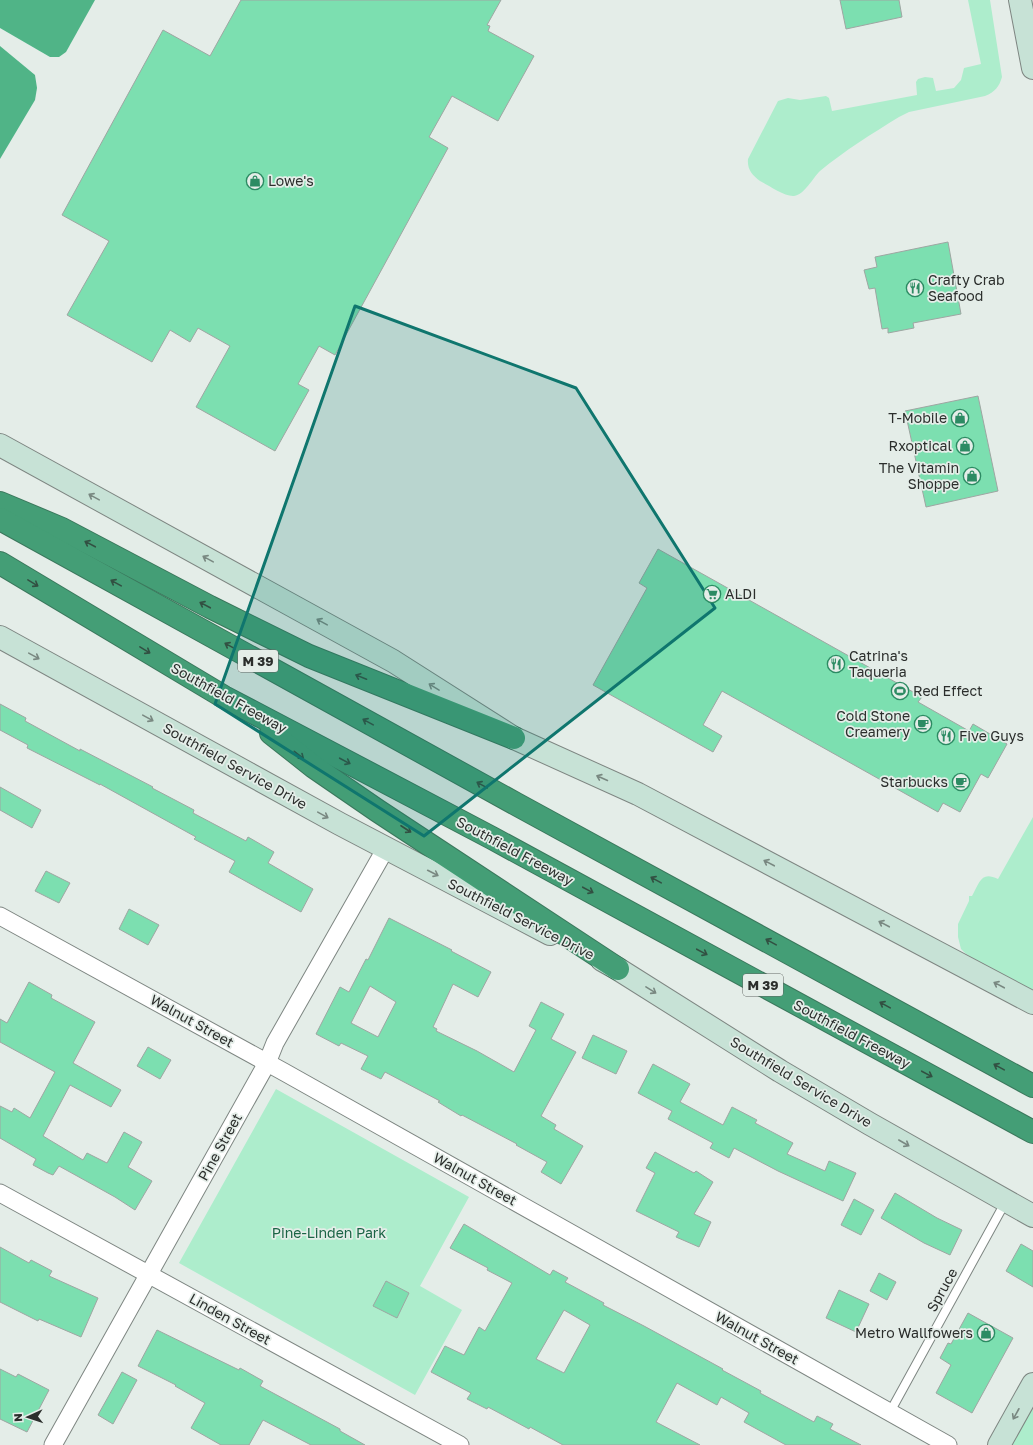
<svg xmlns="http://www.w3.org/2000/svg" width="1033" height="1445" viewBox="0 0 1033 1445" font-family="'Golos Text',sans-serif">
<rect width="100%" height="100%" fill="#e4ede8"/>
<g fill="#adedcc">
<path d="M968 0H990L1002 77C999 87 995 92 985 96L909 112 899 117C873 133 844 151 820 171 812 179 805 194 794 196 785 197 768 185 760 181 752 175 747 169 748 159L778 101 788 98 800 100 826 96 829 98 832 111 917 95 916 82 918 79 925 77 933 78 936 91 954 88 961 80 964 68 981 64Z"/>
<path d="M1033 817V990L981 965 965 953 961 949 958 937V924L969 901V896H972C980 882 981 871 998 879Z"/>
<polygon points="276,1089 469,1197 420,1286 462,1310 415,1395 179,1263"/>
<polygon points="1033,1404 1033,1445 1012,1445"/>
</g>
<g fill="#50b487">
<polygon points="0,0 95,0 66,52 59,57 50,57 0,28"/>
<polygon points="0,46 35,75 37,88 35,100 0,159"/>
</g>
<g fill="#7cdfb0" stroke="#9ea6a2" fill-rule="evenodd">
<polygon points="241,0 501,0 487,25 490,26 488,31 534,56 498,121 452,96 429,137 448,148 335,355 319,346 298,384 309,390 275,451 196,407 230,346 198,328 190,342 170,330 152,362 67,315 109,241 62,215 163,30 210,56"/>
<polygon points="840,0 899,0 902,17 846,29"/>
<polygon points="948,242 961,314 913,323 914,328 888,333 888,328 882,329 875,288 869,289 864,270 877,267 875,257"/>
<polygon points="978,396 998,491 926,507 905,411"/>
<polygon points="658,549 922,697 918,702 969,731 973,724 1007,744 988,778 981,774 960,812 943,803 938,812 722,691 703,725 722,736 713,752 593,685 647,588 639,583"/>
<polygon points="0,704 26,718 25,721 80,751 80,749 153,787 152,788 194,810 193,813 246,841 248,837 274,852 268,863 313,889 301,912 229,872 235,861 194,839 196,837 100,784 100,785 27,748 28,745 0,730"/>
<polygon points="0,787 41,810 32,828 0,810"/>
<polygon points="46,871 70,883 59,903 35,891"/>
<polygon points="129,909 159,925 148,945 119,929"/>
<path d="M389 918 452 950 451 951 491 972 478 997 453 984 433 1027 437 1029 436 1031 477 1051 514 1072 536 1030 529 1026 541 1002 564 1014 551 1039 576 1052 541 1116 556 1125 554 1129 583 1146 561 1184 541 1172 547 1162 516 1145 517 1144 462 1115 461 1116 438 1102 440 1101 385 1072 381 1079 361 1069 368 1056 341 1043 339 1046 316 1034 340 987 349 992 366 959 368 960ZM370 986 396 1002 378 1037 351 1023Z"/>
<polygon points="29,982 52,995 51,998 95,1022 73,1063 121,1090 111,1107 70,1085 43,1136 83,1160 87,1153 107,1163 124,1132 142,1142 128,1167 152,1181 135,1210 115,1197 59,1166 53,1175 48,1173 33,1165 36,1159 0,1138 0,1106 12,1112 14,1108 30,1118 55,1072 0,1042 0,1019 7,1023"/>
<polygon points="593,1035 627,1051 616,1074 582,1058"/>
<polygon points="148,1047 171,1060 160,1079 137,1066"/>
<polygon points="653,1064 690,1084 680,1102 723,1125 732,1107 757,1120 755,1123 793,1143 787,1154 825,1171 829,1161 856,1173 843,1201 778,1171 734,1148 729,1158 710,1148 713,1143 668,1119 672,1111 638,1093"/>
<polygon points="655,1152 694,1173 696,1171 713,1182 694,1214 711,1222 699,1247 676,1237 679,1232 636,1211 655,1173 646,1168"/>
<polygon points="895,1193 937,1218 962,1230 950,1255 924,1243 881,1218"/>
<polygon points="854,1199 874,1210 861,1235 841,1225"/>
<path d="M464 1224 550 1275 553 1270 568 1278 565 1282 604 1303 603 1305 644 1326 723 1369 722 1370 761 1391 760 1393 814 1422 817 1416 833 1424 830 1429 861 1445H786L744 1422 749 1413 721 1397 717 1405 677 1383 656 1422 700 1445H563L530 1427 529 1429 488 1407 487 1409 467 1399 471 1393 431 1372 445 1346 464 1355 479 1327 485 1331 512 1283 487 1270 488 1268 450 1248ZM564 1310 590 1325 564 1373 536 1359Z"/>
<polygon points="1021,1244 1033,1251 1033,1287 1006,1271"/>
<polygon points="0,1247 29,1263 31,1260 52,1271 49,1276 98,1298 81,1337 39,1319 38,1321 0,1302"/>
<polygon points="879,1273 896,1282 887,1300 870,1291"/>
<polygon points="386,1281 409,1293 397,1318 373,1306"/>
<polygon points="839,1290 869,1304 856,1332 826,1318"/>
<polygon points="968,1313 1013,1338 972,1413 936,1393 951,1365 940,1358 948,1343 951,1344"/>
<polygon points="157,1330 239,1370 240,1368 263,1381 260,1386 340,1429 340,1431 365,1445 311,1445 263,1420 249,1445 221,1445 191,1428 205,1403 175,1386 176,1385 138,1366"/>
<polygon points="0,1369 16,1377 18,1374 49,1390 27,1432 0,1419"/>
<polygon points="122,1372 137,1380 113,1424 98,1415"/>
</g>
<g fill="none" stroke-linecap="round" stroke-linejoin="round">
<defs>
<polyline id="lane" points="890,1412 1006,1201"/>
<g id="street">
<polyline points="0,916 284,1072 948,1445"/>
<polyline points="0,1193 460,1445"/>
<polyline points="53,1445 267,1063 275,1043 386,848"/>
</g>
<g id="secondary">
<polyline points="1020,0 1033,68"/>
<polyline points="0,445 393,661 514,738 638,794 1033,1003"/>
<polyline points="0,637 340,824 550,934"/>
<polyline points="602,960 618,969 780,1071 870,1124 1033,1216"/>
<polyline points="999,1445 1033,1384"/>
</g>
<g id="highway">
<polyline points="0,503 62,529 210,607 309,656 514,738"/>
<polyline points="0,519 516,804 1033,1086"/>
<polyline points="0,563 224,697 492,838 1033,1132"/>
<polyline points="271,733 314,767 378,811 618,969"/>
</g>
</defs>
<use href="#lane" stroke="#7e8682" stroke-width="10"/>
<use href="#street" stroke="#7e8682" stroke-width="19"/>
<use href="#secondary" stroke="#7e8682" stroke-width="24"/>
<use href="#highway" stroke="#3b775c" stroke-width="24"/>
<use href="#lane" stroke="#fff" stroke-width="8"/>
<use href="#street" stroke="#fff" stroke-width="17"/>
<use href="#secondary" stroke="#c7e2d6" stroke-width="22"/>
<use href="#highway" stroke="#449e76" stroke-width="22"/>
</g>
<defs><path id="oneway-shaft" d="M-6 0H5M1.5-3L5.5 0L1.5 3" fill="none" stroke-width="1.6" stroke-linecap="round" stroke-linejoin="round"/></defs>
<g stroke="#798881">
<use href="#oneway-shaft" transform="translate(94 497) rotate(-151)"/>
<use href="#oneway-shaft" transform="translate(208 559) rotate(-151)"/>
<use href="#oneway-shaft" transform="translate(322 622) rotate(-151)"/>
<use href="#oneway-shaft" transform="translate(34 656) rotate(29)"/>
<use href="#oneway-shaft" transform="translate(434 687) rotate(-148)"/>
<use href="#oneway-shaft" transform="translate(148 718) rotate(29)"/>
<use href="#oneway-shaft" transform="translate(602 778) rotate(-156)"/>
<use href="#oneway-shaft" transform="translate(323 815) rotate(29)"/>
<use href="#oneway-shaft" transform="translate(769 863) rotate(-152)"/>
<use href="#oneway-shaft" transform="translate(433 873) rotate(27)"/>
<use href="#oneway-shaft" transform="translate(884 924) rotate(-152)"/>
<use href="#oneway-shaft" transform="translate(999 985) rotate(-152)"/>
<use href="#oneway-shaft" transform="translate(651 990) rotate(32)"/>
<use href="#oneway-shaft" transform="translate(904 1143) rotate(30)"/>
<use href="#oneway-shaft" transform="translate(1016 1414) rotate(119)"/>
</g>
<g stroke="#325042">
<use href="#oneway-shaft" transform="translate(90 544) rotate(-152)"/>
<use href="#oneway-shaft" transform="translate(33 583) rotate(31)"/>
<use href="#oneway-shaft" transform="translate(116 583) rotate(-151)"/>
<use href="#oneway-shaft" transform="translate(205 605) rotate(-152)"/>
<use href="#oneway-shaft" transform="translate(230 646) rotate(-151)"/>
<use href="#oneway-shaft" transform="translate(145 650) rotate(31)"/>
<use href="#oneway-shaft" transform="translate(361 677) rotate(-158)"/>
<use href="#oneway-shaft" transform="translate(368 722) rotate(-151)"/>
<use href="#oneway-shaft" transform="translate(299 755) rotate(38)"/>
<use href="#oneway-shaft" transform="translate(345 761) rotate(28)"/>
<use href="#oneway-shaft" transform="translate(482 785) rotate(-151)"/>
<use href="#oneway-shaft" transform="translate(406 829) rotate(33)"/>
<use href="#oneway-shaft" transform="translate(656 880) rotate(-151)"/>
<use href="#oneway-shaft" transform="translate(588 890) rotate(28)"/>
<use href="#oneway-shaft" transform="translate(771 942) rotate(-151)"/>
<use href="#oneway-shaft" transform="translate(702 952) rotate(28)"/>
<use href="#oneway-shaft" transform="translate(885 1005) rotate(-151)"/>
<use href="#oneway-shaft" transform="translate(999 1067) rotate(-151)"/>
<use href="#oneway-shaft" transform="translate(927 1074) rotate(28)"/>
</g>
<path fill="#0f766e" fill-opacity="0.2" stroke="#0f766e" stroke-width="3" stroke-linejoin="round" d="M355 306 576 388 715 608 424 836 215 704Z"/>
<defs>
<symbol id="shop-ring" viewBox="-11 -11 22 22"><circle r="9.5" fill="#e4ede8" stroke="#2c8b63" stroke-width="1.5"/><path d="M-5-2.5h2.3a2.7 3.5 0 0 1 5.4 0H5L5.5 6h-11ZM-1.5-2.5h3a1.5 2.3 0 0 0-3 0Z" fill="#2c8b63"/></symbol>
<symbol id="restaurant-ring" viewBox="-11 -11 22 22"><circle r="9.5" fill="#e4ede8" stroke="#2c8b63" stroke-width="1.5"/><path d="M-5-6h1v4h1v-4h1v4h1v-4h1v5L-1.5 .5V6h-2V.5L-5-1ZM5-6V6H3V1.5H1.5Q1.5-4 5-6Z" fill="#2c8b63"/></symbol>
<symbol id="supermarket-ring" viewBox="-11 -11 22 22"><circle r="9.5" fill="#e4ede8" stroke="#2c8b63" stroke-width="1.5"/><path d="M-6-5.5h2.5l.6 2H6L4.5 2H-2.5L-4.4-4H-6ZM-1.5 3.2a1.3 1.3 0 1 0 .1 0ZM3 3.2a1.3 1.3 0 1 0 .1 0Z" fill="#2c8b63"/></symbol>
<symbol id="stadium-ring" viewBox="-11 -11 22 22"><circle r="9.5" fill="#e4ede8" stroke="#2c8b63" stroke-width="1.5"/><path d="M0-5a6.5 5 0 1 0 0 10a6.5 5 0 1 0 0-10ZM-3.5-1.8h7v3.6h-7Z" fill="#2c8b63"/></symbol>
<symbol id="cafe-ring" viewBox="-11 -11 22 22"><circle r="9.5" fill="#e4ede8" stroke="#2c8b63" stroke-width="1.5"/><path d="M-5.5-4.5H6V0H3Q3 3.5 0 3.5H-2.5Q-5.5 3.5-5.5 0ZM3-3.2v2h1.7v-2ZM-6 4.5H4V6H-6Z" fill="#2c8b63"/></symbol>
</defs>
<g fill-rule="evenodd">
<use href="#shop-ring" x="245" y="171" width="20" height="20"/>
<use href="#restaurant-ring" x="905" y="278" width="20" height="20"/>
<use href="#shop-ring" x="950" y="408" width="20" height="20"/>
<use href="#shop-ring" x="955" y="436" width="20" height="20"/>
<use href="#shop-ring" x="962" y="466" width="20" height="20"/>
<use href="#supermarket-ring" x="702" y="584" width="20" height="20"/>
<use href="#restaurant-ring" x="826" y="654" width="20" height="20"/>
<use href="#stadium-ring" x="890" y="681" width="20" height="20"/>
<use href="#cafe-ring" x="913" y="714" width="20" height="20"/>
<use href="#restaurant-ring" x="936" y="726" width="20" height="20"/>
<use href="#cafe-ring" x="951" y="772" width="20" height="20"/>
<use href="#shop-ring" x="976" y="1323" width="20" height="20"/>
</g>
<g text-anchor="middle" stroke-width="3.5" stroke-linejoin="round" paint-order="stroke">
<g fill="#e4ede8" stroke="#626764" stroke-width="1">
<rect x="238" y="650" width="40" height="22" rx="3"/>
<rect x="743" y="974" width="40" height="22" rx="3"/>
</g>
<g font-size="13" font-weight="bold" fill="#2b2e2c">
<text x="258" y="666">M 39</text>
<text x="763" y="990">M 39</text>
</g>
<g font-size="14" fill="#2b2e2c" stroke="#e4ede8" text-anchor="start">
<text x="268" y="186">Lowe's</text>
<text x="928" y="285">Crafty Crab<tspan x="928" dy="16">Seafood</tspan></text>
<text x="947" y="423" text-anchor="end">T-Mobile</text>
<text x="952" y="451" text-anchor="end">Rxoptical</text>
<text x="959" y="473" text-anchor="end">The Vitamin<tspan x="959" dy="16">Shoppe</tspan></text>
<text x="725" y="599">ALDI</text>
<text x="849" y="661">Catrina's<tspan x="849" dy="16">Taqueria</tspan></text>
<text x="913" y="696">Red Effect</text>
<text x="910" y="721" text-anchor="end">Cold Stone<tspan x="910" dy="16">Creamery</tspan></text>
<text x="959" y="741">Five Guys</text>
<text x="948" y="787" text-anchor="end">Starbucks</text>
<text x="973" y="1338" text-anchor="end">Metro Wallfowers</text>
</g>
<g font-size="14" fill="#2b2e2c" stroke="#e4ede8">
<text transform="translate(229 698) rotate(29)" y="5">Southfield Freeway</text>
<text transform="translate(235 766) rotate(29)" y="5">Southfield Service Drive</text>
<text transform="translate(515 851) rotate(28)" y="5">Southfield Freeway</text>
<text transform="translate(521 919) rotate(27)" y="5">Southfield Service Drive</text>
<text transform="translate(192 1021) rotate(29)" y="5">Walnut Street</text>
<text transform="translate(852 1034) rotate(28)" y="5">Southfield Freeway</text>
<text transform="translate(801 1082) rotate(31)" y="5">Southfield Service Drive</text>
<text transform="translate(220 1147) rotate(-61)" y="5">Pine Street</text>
<text transform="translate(475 1179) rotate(29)" y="5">Walnut Street</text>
<text transform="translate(942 1290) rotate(-61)" y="5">Spruce</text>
<text transform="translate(230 1319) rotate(29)" y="5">Linden Street</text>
<text transform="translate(757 1338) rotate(29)" y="5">Walnut Street</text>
</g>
<g font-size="14" fill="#1a6445" stroke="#e4ede8">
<text x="329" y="1238">Pine-Linden Park</text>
</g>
</g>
<g transform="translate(28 1417) rotate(267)" stroke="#e4ede8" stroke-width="3" paint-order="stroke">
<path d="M0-3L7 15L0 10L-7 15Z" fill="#2b2e2c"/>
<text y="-6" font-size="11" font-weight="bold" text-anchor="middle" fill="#2b2e2c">N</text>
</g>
</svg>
